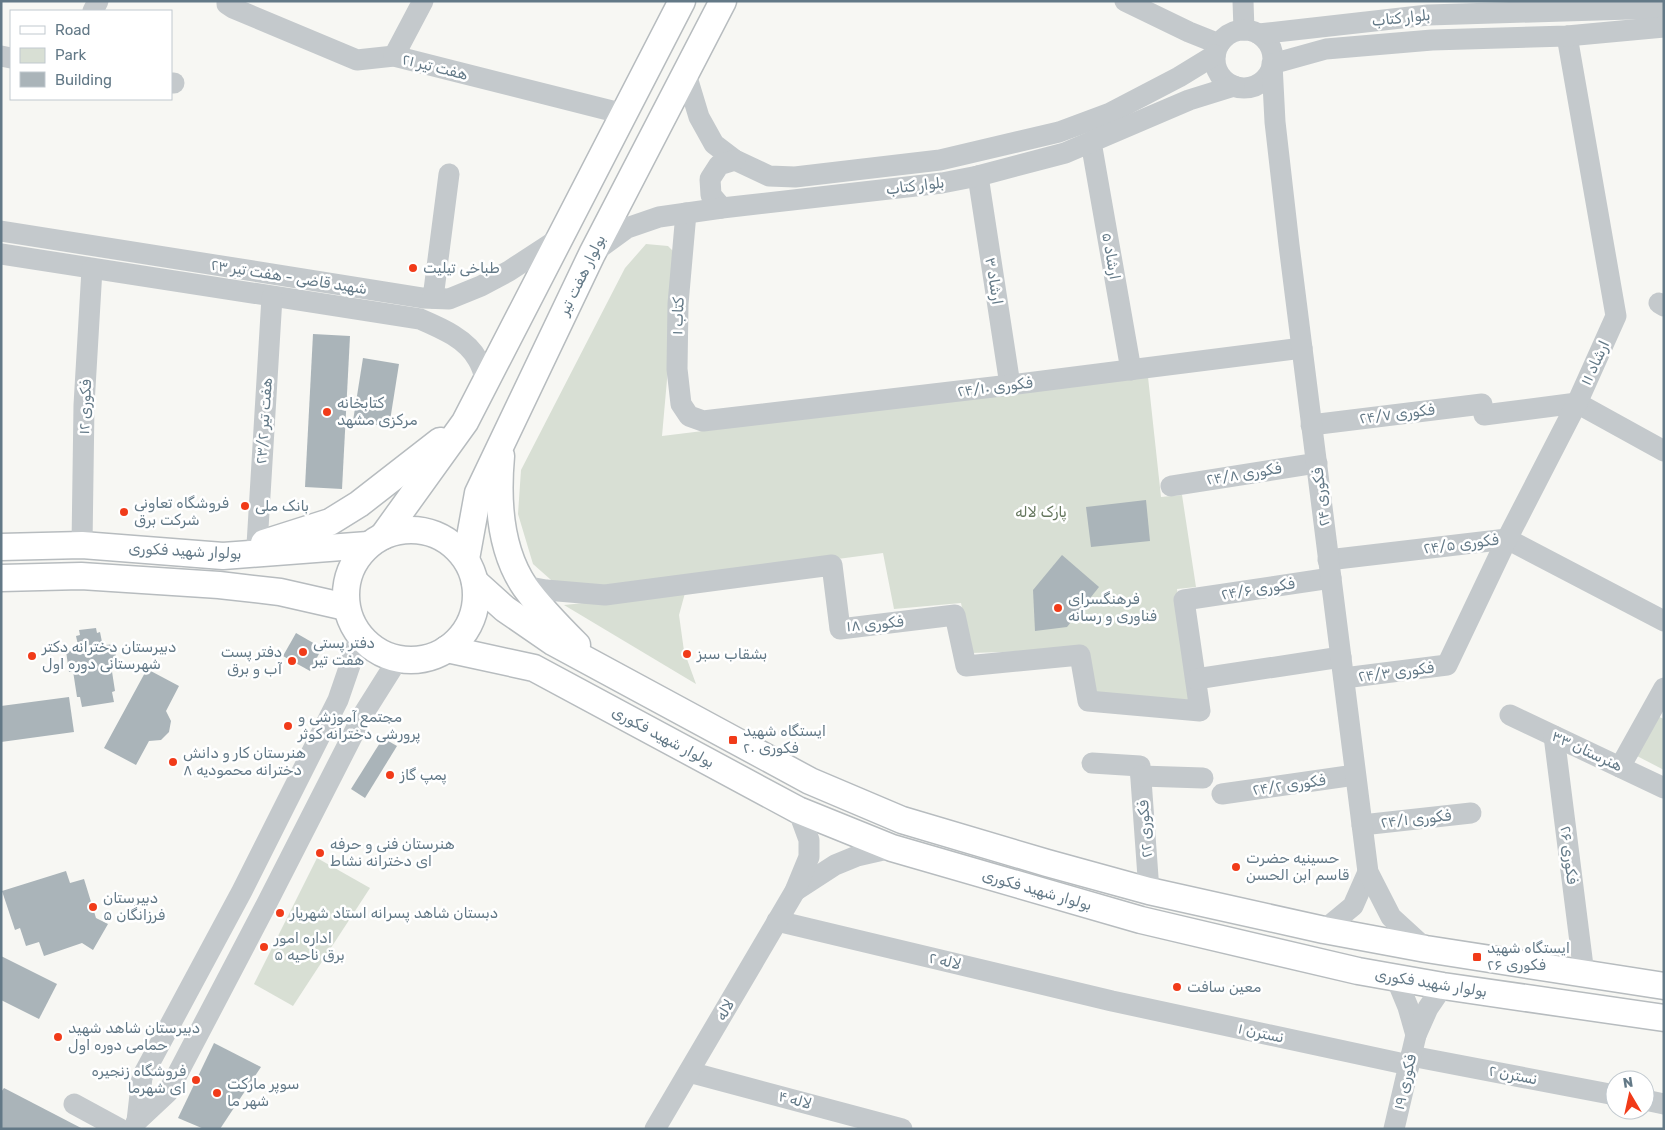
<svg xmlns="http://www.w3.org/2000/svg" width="1665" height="1130" viewBox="0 0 1665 1130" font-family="Rubik,'Noto Sans Arabic',sans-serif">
<rect width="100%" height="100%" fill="#f7f7f3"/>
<g fill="#d8dfd4">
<polygon points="646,244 668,246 678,256 662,436 1148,377 1161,497 1182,495 1196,587 1177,589 1194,703 1097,698 1089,649 971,653 961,603 894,609 883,553 604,590 559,587 533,564 518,514 521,470 625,268"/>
<polygon points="685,593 679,615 684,651 696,684 564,605"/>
<polygon points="1657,716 1664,719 1664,770 1637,756"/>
<polygon points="317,858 370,888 293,1006 254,984"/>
</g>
<g fill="#aab4b9">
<polygon points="313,334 350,336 342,489 305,487"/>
<polygon points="363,358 399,364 389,427 353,421"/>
<polygon points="1146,500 1150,541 1091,547 1086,507"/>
<polygon points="1062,555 1099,587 1067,627 1035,631 1033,590"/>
<polygon points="96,628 97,633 100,632 102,642 106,645 114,644 117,664 111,665 115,691 112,692 114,702 82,707 80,697 77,697 73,671 69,672 66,651 74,650 78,645 76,636 80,635 79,630"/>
<polygon points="296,633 322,648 310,671 283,656"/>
<polygon points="147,669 179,686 166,711 171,721 169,732 161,740 149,741 136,765 104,748"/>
<polygon points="69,697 74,732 1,742 1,706"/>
<polygon points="383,738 397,746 365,798 351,789"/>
<polygon points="66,871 70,883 84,879 96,918 108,924 93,950 82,943 44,956 39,942 26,946 20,928 15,930 2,891"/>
<polygon points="1,956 57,984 39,1019 1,1000"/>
<polygon points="214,1043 261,1067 220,1129 204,1129 178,1118"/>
<polygon points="4,1088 83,1129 1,1129 1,1092"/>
</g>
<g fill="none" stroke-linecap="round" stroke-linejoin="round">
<defs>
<g id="major">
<path d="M501 456C497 500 499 549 525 587 540 608 559 627 577 645"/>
<circle cx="411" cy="595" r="65"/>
<polyline points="383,536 465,422 682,1"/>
<polyline points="264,543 330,522 359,504 440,441"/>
<polyline points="1,547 82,545 223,556 368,545"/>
<polyline points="466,559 478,493 592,254 723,1"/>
<polyline points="1,578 81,576 219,585 280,592 346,607"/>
<polyline points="475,582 505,609 553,642 810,781 902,820 1047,863 1149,891 1324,930 1426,949 1664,986"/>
<polyline points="447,649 534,668 798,810 892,848 1141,920 1358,971 1443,986 1664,1018"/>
</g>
</defs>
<use href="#major" stroke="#b7bcbf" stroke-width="29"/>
<g stroke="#c4c9cc" stroke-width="21">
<polyline points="227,1 227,4 233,8 357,60 394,56 624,114"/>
<polyline points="1125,1 1189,32 1219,44"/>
<polyline points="1243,1 1244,30"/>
<polyline points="93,11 98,1"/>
<circle cx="1244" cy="59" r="29"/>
<polyline points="1259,34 1428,15 1664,8"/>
<polyline points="1,56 11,58"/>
<polyline points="394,56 423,1"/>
<polyline points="686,74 699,117 714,144 735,160 769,176 795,177 940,160 1059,132 1110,113 1179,77 1215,55"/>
<polyline points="171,83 174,83"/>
<polyline points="1091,142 1131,370"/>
<polyline points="978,176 1010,385"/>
<polyline points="722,208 711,195 710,179 719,165 735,160"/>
<polyline points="686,213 678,304 677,369 681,404 689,416 703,421 1010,385 1302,348"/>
<polyline points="1,231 423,298 449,299 481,286 509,271 561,237"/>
<polyline points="594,252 627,228 659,217 722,208 942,183 978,176 1065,153 1189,100 1234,86"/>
<path d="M1 254 420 319C441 328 467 339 478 360 482 366 483 373 486 379"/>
<polyline points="433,298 449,174"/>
<polyline points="1659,303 1664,306"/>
<polyline points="1484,415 1577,403 1664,451"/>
<polyline points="1311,425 1482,404"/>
<polyline points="1171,486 1317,463"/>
<polyline points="82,545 84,405 92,269"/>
<polyline points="257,545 272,297"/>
<polyline points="1328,560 1507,539 1664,621"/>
<polyline points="524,586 546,590 605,595 832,565 840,629 955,615 966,666 1080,655 1088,701 1200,711 1184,600 1331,578"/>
<polyline points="1344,678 1447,665 1507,539 1577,403 1616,316 1567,36"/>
<polyline points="1196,679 1341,657"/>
<polyline points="1510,715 1664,788"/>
<polyline points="1554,736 1584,974"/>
<polyline points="1092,763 1140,766 1149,891"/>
<polyline points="1620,767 1664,688"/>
<polyline points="1141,776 1203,778"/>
<polyline points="1222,794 1355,775"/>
<polyline points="1362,825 1471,813"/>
<polyline points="795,891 835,865 857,856 892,848"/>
<polyline points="777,921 1112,1001 1409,1065"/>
<polyline points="1324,930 1353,906 1368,872"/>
<polyline points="1426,949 1391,917 1368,872 1289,245 1275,122 1272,64 1326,49 1432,40 1567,36 1664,27"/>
<polyline points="1396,978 1408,1007 1416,1035"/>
<polyline points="1411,1056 1615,1095"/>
<polyline points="689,1072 902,1129"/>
<polyline points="1645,1100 1664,1104"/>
<polyline points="74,1104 120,1129"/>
<polyline points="137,1121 142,1077 242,891 338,700 360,636"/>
<polyline points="133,1129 137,1121 168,1092 266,905 364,713 398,659"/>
<polyline points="655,1129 795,891 809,857 809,840 798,810"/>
<polyline points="1394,1129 1416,1035 1428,1008 1443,986"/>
</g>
<use href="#major" stroke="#fff" stroke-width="26"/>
</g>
<g fill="#f13b19" stroke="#fff" stroke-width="2">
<circle cx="413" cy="268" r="5"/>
<circle cx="327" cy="412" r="5"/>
<circle cx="245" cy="506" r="5"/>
<circle cx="124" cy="512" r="5"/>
<circle cx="1058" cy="608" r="5"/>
<circle cx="303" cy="652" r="5"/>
<circle cx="687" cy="654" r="5"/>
<circle cx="32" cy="656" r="5"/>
<circle cx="292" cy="661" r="5"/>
<circle cx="288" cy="726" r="5"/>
<rect x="728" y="735" width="10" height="10" rx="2.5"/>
<circle cx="173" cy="762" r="5"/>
<circle cx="390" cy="775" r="5"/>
<circle cx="320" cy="853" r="5"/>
<circle cx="1236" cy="867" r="5"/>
<circle cx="93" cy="907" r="5"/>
<circle cx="280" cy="913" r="5"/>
<circle cx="264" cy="947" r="5"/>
<rect x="1472" y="952" width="10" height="10" rx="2.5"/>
<circle cx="1177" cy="987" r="5"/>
<circle cx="58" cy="1037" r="5"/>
<circle cx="196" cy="1080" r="5"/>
<circle cx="217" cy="1093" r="5"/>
</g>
<g text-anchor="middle" stroke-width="5" stroke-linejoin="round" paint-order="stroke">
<g font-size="15" fill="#637987" stroke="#fff">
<text transform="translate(1401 18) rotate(-6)" y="5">بلوار کتاب</text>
<text transform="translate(435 67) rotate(14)" y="5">هفت تیر ۲۱</text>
<text transform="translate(915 186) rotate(-7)" y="5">بلوار کتاب</text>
<text transform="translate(1111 256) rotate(80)" y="5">ارشاد ۵</text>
<text transform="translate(582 275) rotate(-64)" y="5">بولوار هفت تیر</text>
<text transform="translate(289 277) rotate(9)" y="5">شهید قاضی - هفت تیر ۲۳</text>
<text transform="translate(994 281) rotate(81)" y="5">ارشاد ۳</text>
<text transform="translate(678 316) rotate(-88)" y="5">کتاب ۱</text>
<text transform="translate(1595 363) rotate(-65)" y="5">ارشاد ۱۱</text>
<text transform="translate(995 387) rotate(-7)" y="5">فکوری ۲۴/۱۰</text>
<text transform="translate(85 407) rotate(-88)" y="5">فکوری ۱۲</text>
<text transform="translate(1397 414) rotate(-7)" y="5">فکوری ۲۴/۷</text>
<text transform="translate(264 421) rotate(-86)" y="5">هفت تیر ۲۳/۲</text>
<text transform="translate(1244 474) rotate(-9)" y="5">فکوری ۲۴/۸</text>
<text transform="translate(1321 497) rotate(-97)" y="5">فکوری ۲۴</text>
<text transform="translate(1461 544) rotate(-7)" y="5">فکوری ۲۴/۵</text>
<text transform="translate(185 551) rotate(3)" y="5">بولوار شهید فکوری</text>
<text transform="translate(1258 589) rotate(-9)" y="5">فکوری ۲۴/۶</text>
<text transform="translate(875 624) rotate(-5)" y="5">فکوری ١٨</text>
<text transform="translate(1396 672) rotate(-7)" y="5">فکوری ۲۴/۳</text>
<text transform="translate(663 737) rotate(28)" y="5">بولوار شهید فکوری</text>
<text transform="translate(1587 751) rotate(25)" y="5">هنرستان ۳۳</text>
<text transform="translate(1289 785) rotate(-8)" y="5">فکوری ۲۴/۲</text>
<text transform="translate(1416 819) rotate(-6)" y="5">فکوری ۲۴/۱</text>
<text transform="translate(1145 829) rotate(-94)" y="5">فکوری ۲۲</text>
<text transform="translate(1569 855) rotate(83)" y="5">فکوری ۲۶</text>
<text transform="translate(1037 890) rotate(16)" y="5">بولوار شهید فکوری</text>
<text transform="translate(945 961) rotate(13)" y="5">لاله ۲</text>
<text transform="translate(1431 983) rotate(9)" y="5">بولوار شهید فکوری</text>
<text transform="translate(725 1010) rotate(-60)" y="5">لاله</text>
<text transform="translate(1261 1033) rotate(12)" y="5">نسترن ۱</text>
<text transform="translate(1513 1075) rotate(11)" y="5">نسترن ۲</text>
<text transform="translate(1405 1082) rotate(-77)" y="5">فکوری ۱۹</text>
<text transform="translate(795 1100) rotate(15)" y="5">لاله ۴</text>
</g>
<g font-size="15" fill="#637987" stroke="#fff" text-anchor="start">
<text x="423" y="273">طباخی تیلیت</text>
<text x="337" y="408">کتابخانه<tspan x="337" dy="17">مرکزی مشهد</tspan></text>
<text x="134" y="508">فروشگاه تعاونی<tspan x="134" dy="17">شرکت برق</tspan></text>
<text x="255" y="511">بانک ملی</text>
<text x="1068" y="604">فرهنگسرای<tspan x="1068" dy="17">فناوری و رسانه</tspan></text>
<text x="313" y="648">دفتر پستی<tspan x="313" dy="17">هفت تیر</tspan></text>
<text x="42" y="652">دبیرستان دخترانه دکتر<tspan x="42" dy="17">شهرستانی دوره اول</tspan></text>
<text x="282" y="657" text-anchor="end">دفتر پست<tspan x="282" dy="17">آب و برق</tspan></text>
<text x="697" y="659">بشقاب سبز</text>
<text x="298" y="722">مجتمع آموزشی و<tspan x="298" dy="17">پرورشی دخترانه کوثر</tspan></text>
<text x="743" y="736">ایستگاه شهید<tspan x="743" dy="17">فکوری ۲۰</tspan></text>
<text x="183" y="758">هنرستان کار و دانش<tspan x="183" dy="17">دخترانه محمودیه ۸</tspan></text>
<text x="400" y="780">پمپ گاز</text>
<text x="330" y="849">هنرستان فنی و حرفه<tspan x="330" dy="17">ای دخترانه نشاط</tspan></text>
<text x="1246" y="863">حسینیه حضرت<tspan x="1246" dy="17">قاسم ابن الحسن</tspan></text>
<text x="103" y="903">دبیرستان<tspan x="103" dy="17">فرزانگان ۵</tspan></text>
<text x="290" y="918">دبستان شاهد پسرانه استاد شهریار</text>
<text x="274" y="943">اداره امور<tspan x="274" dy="17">برق ناحیه ۵</tspan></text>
<text x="1487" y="953">ایستگاه شهید<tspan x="1487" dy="17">فکوری ۲۶</tspan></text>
<text x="1187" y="992">معین سافت</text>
<text x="68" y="1033">دبیرستان شاهد شهید<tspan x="68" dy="17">حمامی دوره اول</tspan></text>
<text x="186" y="1076" text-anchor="end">فروشگاه زنجیره<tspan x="186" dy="17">ای شهرما</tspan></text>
<text x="227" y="1089">سوپر مارکت<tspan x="227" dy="17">شهر ما</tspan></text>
</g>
<g font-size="15" fill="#66785f" stroke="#fff">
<text x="1041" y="517">پارک لاله</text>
</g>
</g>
<rect width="1665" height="1130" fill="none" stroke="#637987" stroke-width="5"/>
<rect x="10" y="10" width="162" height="90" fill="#ffffff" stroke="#c1c9cf"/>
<rect x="20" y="26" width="25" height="8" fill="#ffffff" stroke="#c1c9cf"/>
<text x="55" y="35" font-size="15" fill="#637987">Road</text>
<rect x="20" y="48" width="25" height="15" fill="#d8dfd4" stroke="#c1c9cf"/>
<text x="55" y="60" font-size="15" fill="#637987">Park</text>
<rect x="20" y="72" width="25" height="15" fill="#aab4b9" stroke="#c1c9cf"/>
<text x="55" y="85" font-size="15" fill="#637987">Building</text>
<g transform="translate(1630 1095) rotate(351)"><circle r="24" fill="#ffffff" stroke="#c1c9cf"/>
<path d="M0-4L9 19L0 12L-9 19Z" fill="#f13b19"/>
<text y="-8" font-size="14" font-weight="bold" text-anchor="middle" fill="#637987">N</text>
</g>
</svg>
